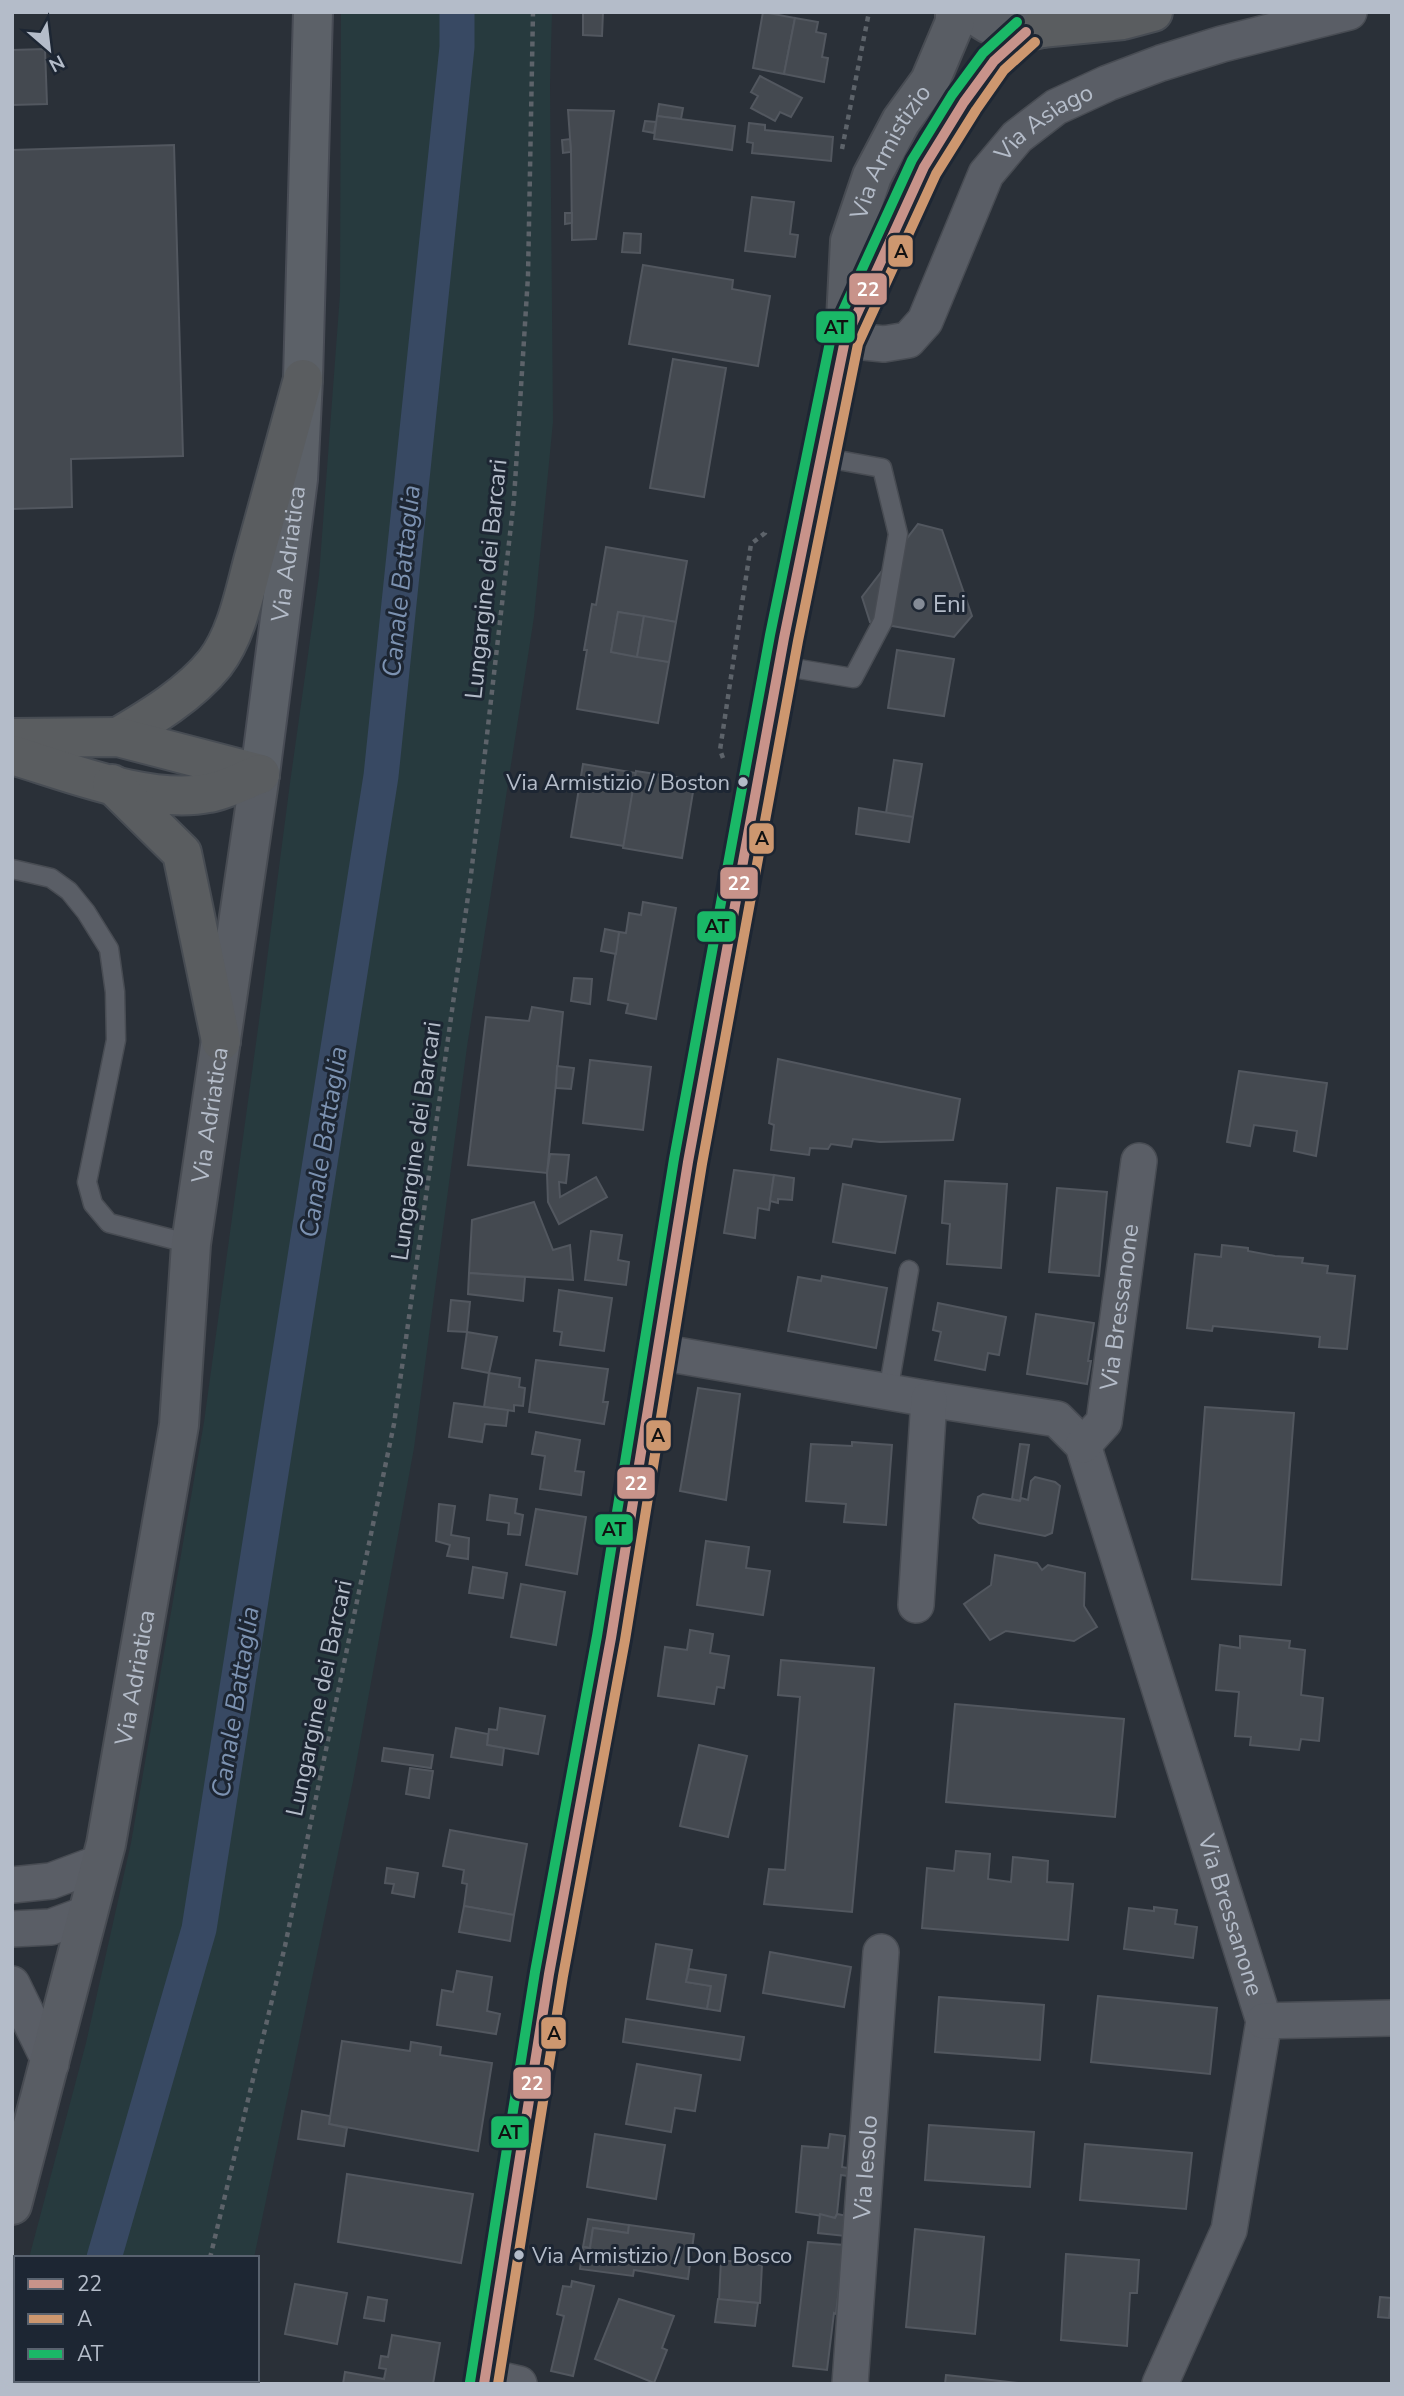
<svg xmlns="http://www.w3.org/2000/svg" width="1404" height="2396" viewBox="0 0 1404 2396" font-family="'Nunito Sans',sans-serif">
<rect width="100%" height="100%" fill="#2a3038"/>
<g fill="#273a3e">
<polygon points="341,12 552,12 550,85 553,422 534,617 467,1047 414,1448 353,1781 254,2258 29,2258 86,2043 131,1843 204,1422 259,1021 290,783 319,576 340,294"/>
<polygon points="16,2309 16,2380 228,2380 227,2384 12,2384 12,2323"/>
</g>
<g fill="none" stroke-linecap="round" stroke-linejoin="round">
<g stroke="#384963" stroke-width="35">
<polyline points="104,2258 199,1929 381,776 457,47 457,12"/>
<polyline points="68,2384 69,2380"/>
</g>
</g>
<g fill="#444950" stroke="#52575f" stroke-width="2">
<polygon points="583,12 603,12 602,36 583,35"/>
<polygon points="763,12 795,18 784,74 753,68"/>
<polygon points="795,18 818,22 816,32 826,34 822,57 828,58 824,82 784,74"/>
<polygon points="45,49 47,104 12,105 12,50"/>
<polygon points="760,76 802,98 791,117 780,112 775,121 751,108 758,96 751,92"/>
<polygon points="659,104 683,108 681,119 657,116"/>
<polygon points="568,110 614,111 596,239 572,240 571,152"/>
<polygon points="657,116 735,126 732,150 654,139"/>
<polygon points="645,121 656,122 654,133 643,131"/>
<polygon points="749,123 765,125 765,130 833,137 831,161 752,153 753,143 747,142"/>
<polygon points="570,139 571,152 563,153 562,140"/>
<polygon points="174,145 183,456 71,459 72,507 12,509 12,150"/>
<polygon points="752,197 794,202 790,234 798,235 795,257 745,251"/>
<polygon points="565,213 572,213 572,223 565,224"/>
<polygon points="624,233 641,234 640,253 622,252"/>
<polygon points="643,265 733,280 732,289 770,296 758,366 629,344"/>
<polygon points="673,359 726,368 704,497 650,488"/>
<polygon points="918,524 942,530 972,616 954,637 870,622 862,597"/>
<polygon points="606,547 687,561 676,622 618,612 611,652 669,662 658,723 577,709 587,650 584,650 592,604 596,605"/>
<polygon points="618,612 644,616 637,657 611,652"/>
<polygon points="644,616 676,622 669,662 637,657"/>
<polygon points="897,650 954,659 944,716 888,708"/>
<polygon points="894,760 922,764 913,817 886,813"/>
<polygon points="583,764 636,773 624,846 571,837"/>
<polygon points="636,771 695,780 682,858 623,848"/>
<polygon points="859,808 913,817 909,842 856,834"/>
<polygon points="643,902 676,908 656,1019 626,1013 628,1004 608,1000 619,932 626,933 629,913 641,915"/>
<polygon points="605,929 619,932 616,954 601,951"/>
<polygon points="574,978 592,979 590,1004 571,1001"/>
<polygon points="532,1007 563,1012 547,1173 468,1165 486,1017 529,1021"/>
<polygon points="778,1059 960,1099 953,1140 880,1142 853,1139 851,1147 831,1144 828,1149 810,1148 809,1155 771,1150 774,1125 769,1123"/>
<polygon points="590,1060 651,1067 643,1130 583,1123"/>
<polygon points="557,1066 574,1068 571,1089 556,1088"/>
<polygon points="1239,1071 1327,1083 1316,1156 1294,1151 1297,1131 1254,1125 1250,1146 1227,1142"/>
<polygon points="550,1154 569,1155 566,1183 559,1182 560,1197 596,1177 607,1197 559,1224 548,1202 547,1173"/>
<polygon points="734,1170 774,1175 769,1210 758,1208 755,1238 724,1233"/>
<polygon points="774,1175 794,1178 792,1200 778,1199 778,1203 770,1201"/>
<polygon points="945,1181 1007,1184 1001,1268 947,1264 950,1224 942,1223"/>
<polygon points="843,1184 906,1196 895,1253 833,1242"/>
<polygon points="1057,1188 1107,1192 1099,1276 1049,1272"/>
<polygon points="534,1202 553,1250 570,1245 573,1280 469,1273 472,1220"/>
<polygon points="591,1231 622,1235 618,1260 629,1262 626,1285 585,1280"/>
<polygon points="1222,1245 1248,1248 1248,1251 1275,1256 1303,1258 1302,1263 1328,1266 1327,1273 1355,1276 1347,1349 1319,1347 1320,1337 1213,1326 1212,1331 1187,1328 1195,1254 1221,1257"/>
<polygon points="469,1273 525,1277 523,1301 468,1294"/>
<polygon points="822,1276 887,1288 876,1348 788,1331 798,1277 821,1281"/>
<polygon points="559,1290 612,1298 604,1351 560,1345 562,1332 554,1331"/>
<polygon points="451,1300 470,1302 467,1332 448,1331"/>
<polygon points="938,1303 1006,1317 999,1355 988,1353 985,1370 935,1360 941,1332 933,1330"/>
<polygon points="1036,1314 1094,1323 1088,1361 1091,1361 1087,1384 1027,1374"/>
<polygon points="467,1332 497,1337 489,1373 462,1368"/>
<polygon points="536,1360 608,1369 603,1402 608,1402 604,1424 529,1412"/>
<polygon points="489,1373 520,1378 519,1387 525,1388 523,1406 514,1405 514,1411 484,1407"/>
<polygon points="698,1388 740,1394 726,1500 680,1491"/>
<polygon points="454,1403 508,1410 506,1426 485,1424 482,1442 449,1437"/>
<polygon points="1205,1407 1294,1413 1281,1585 1192,1579"/>
<polygon points="536,1432 580,1440 575,1471 584,1472 581,1495 540,1489 545,1456 532,1454"/>
<polygon points="852,1442 892,1445 886,1525 844,1522 846,1504 806,1501 811,1444 852,1446"/>
<polygon points="1020,1444 1029,1445 1020,1501 1012,1499"/>
<polygon points="1035,1477 1055,1482 1060,1486 1052,1533 1045,1536 979,1523 973,1518 978,1497 983,1494 1020,1501 1021,1498 1028,1500 1031,1481"/>
<polygon points="490,1495 517,1499 515,1513 523,1515 520,1535 508,1534 509,1523 487,1520"/>
<polygon points="439,1504 455,1506 451,1535 469,1538 468,1559 447,1556 450,1545 436,1541"/>
<polygon points="536,1509 586,1517 577,1574 526,1565"/>
<polygon points="706,1541 749,1547 746,1568 770,1571 763,1615 697,1605"/>
<polygon points="995,1555 1037,1563 1042,1570 1048,1565 1085,1573 1084,1606 1097,1627 1074,1641 1006,1631 990,1640 964,1604 991,1585"/>
<polygon points="473,1567 507,1573 503,1598 469,1593"/>
<polygon points="521,1584 565,1592 556,1645 511,1637"/>
<polygon points="690,1630 713,1634 710,1653 729,1656 724,1688 717,1687 714,1704 658,1696 665,1647 687,1650"/>
<polygon points="1240,1636 1290,1641 1289,1648 1305,1650 1301,1695 1323,1698 1319,1741 1301,1739 1299,1750 1250,1745 1251,1737 1235,1736 1239,1692 1216,1690 1220,1645 1240,1648"/>
<polygon points="781,1660 874,1668 852,1912 764,1904 769,1869 785,1870 800,1697 778,1695"/>
<polygon points="955,1704 1124,1719 1115,1817 946,1802"/>
<polygon points="500,1708 545,1716 538,1754 487,1745 489,1729 497,1730"/>
<polygon points="456,1728 488,1734 487,1745 504,1748 502,1765 451,1757"/>
<polygon points="699,1745 747,1756 728,1837 680,1826"/>
<polygon points="384,1748 433,1755 431,1768 382,1761"/>
<polygon points="410,1768 433,1771 429,1798 406,1794"/>
<polygon points="450,1830 527,1844 514,1915 464,1906 467,1884 462,1883 464,1870 443,1866"/>
<polygon points="956,1851 990,1854 988,1879 1011,1882 1013,1857 1048,1861 1047,1882 1073,1884 1068,1940 922,1928 927,1868 954,1871"/>
<polygon points="387,1868 418,1873 414,1897 392,1893 394,1884 385,1883"/>
<polygon points="464,1906 514,1915 510,1941 459,1932"/>
<polygon points="1154,1907 1177,1910 1175,1924 1197,1927 1193,1958 1124,1949 1129,1908 1154,1911"/>
<polygon points="656,1944 692,1950 686,1982 711,1986 707,2009 647,1999"/>
<polygon points="770,1952 851,1967 844,2007 763,1993"/>
<polygon points="689,1969 726,1975 720,2011 707,2009 711,1986 686,1982"/>
<polygon points="457,1971 492,1977 487,2011 500,2014 496,2034 437,2025 442,1990 453,1992"/>
<polygon points="1098,1996 1217,2008 1210,2074 1091,2062"/>
<polygon points="939,1997 1044,2005 1040,2060 935,2052"/>
<polygon points="626,2019 744,2037 740,2060 623,2042"/>
<polygon points="342,2041 410,2051 411,2042 441,2047 440,2055 492,2063 478,2151 329,2124"/>
<polygon points="637,2064 701,2075 695,2111 675,2108 671,2132 626,2124"/>
<polygon points="302,2111 330,2116 329,2124 347,2128 344,2146 298,2139"/>
<polygon points="929,2125 1034,2132 1030,2187 925,2180"/>
<polygon points="595,2134 665,2145 656,2199 587,2187"/>
<polygon points="830,2134 845,2136 842,2167 848,2168 848,2176 841,2175 837,2214 835,2218 796,2212 802,2146 828,2148"/>
<polygon points="1085,2144 1192,2153 1186,2209 1080,2200"/>
<polygon points="347,2174 473,2194 461,2263 338,2242"/>
<polygon points="820,2214 835,2218 837,2214 847,2216 845,2236 818,2233"/>
<polygon points="588,2219 629,2225 628,2233 593,2228 590,2248 583,2247"/>
<polygon points="629,2225 694,2234 688,2279 634,2270 633,2276 580,2269 583,2247 590,2248 593,2228 628,2233"/>
<polygon points="915,2229 984,2237 975,2334 906,2327"/>
<polygon points="808,2242 844,2245 836,2314 834,2313 827,2370 793,2366"/>
<polygon points="1066,2254 1139,2260 1137,2293 1130,2293 1127,2346 1061,2340"/>
<polygon points="721,2260 762,2265 760,2303 719,2300"/>
<polygon points="572,2281 594,2286 573,2376 551,2371 564,2316 557,2314 563,2286 571,2287"/>
<polygon points="295,2284 347,2293 337,2344 285,2334"/>
<polygon points="368,2297 387,2300 384,2321 364,2318"/>
<polygon points="1380,2297 1391,2298 1389,2318 1378,2317"/>
<polygon points="619,2299 674,2316 662,2348 667,2350 654,2383 595,2359"/>
<polygon points="718,2299 758,2303 755,2326 715,2322"/>
<polygon points="392,2335 440,2343 433,2384 343,2384 345,2372 384,2379 386,2369 379,2368 381,2356 388,2357"/>
<polygon points="946,2375 1028,2384 945,2384"/>
</g>
<g fill="none" stroke-linecap="round" stroke-linejoin="round">
<defs>
<g id="lane">
<polyline points="781,666 853,678 883,621 898,534 882,468 821,457"/>
<polyline points="12,869 51,878 69,891 86,912 109,949 115,992 116,1040 87,1182 93,1204 109,1223 191,1244"/>
<polyline points="888,1392 909,1270"/>
</g>
<g id="street">
<path id="s1" d="M845 340 884 344 908 340 925 321 986 174 1017 137 1056 107 1108 83 1161 63 1222 44 1349 12"/>
<path id="s2" d="M659 1352 929 1399 1057 1419 1083 1445 1264 2021 1229 2230 1160 2384"/>
<path id="s3" d="M1083 1445 1104 1422 1139 1161"/>
<polyline points="916,1605 929,1399"/>
<polyline points="12,1885 51,1881 102,1862"/>
<polyline points="12,1929 51,1927 89,1913"/>
<polyline points="12,1984 51,2064"/>
<polyline points="1264,2021 1392,2018"/>
<polyline points="485,2376 519,2384"/>
<path id="s4" d="M850 2384 881 1952"/>
</g>
<g id="secondary">
<path d="M973 12C992 31 1016 35 1042 28"/>
<polyline points="853,323 924,167 964,102 994,61 1026,32"/>
<path id="s5" d="M12 2205 106 1844 179 1425 191 1244 260 774"/>
<path id="s6" d="M484 2384 549 1974 611 1638 688 1162 784 638 845 340 850 241 872 176 901 121 930 81 955 22V12"/>
</g>
<g id="primary">
<path id="s7" d="M260 774 298 479 303 379 313 12"/>
</g>
<g id="highway">
<polyline points="1041,28 1123,20 1153,12"/>
<path d="M118 737C152 717 190 694 215 663 238 633 245 589 255 554 271 496 287 437 303 379"/>
<polyline points="12,738 118,737 260,774"/>
<path d="M12 755C69 772 150 805 209 793 226 790 244 780 260 774"/>
<polyline points="112,784 182,853 221,1041"/>
</g>
</defs>
<use href="#lane" stroke="#484c53" stroke-width="21"/>
<use href="#street" stroke="#484c53" stroke-width="38"/>
<use href="#secondary" stroke="#484c53" stroke-width="42"/>
<use href="#primary" stroke="#484c55" stroke-width="42"/>
<use href="#highway" stroke="#474c53" stroke-width="42"/>
<g stroke="#5d636a" stroke-width="4.5" stroke-dasharray="5 5" stroke-linecap="butt">
<polyline points="842,149 869,12"/>
<polyline points="723,758 720,750 751,544 765,533 766,528"/>
<polyline points="210,2258 285,1946 394,1424 471,875 514,499 528,276 533,12"/>
<polyline points="176,2384 177,2380"/>
</g>
<use href="#lane" stroke="#5a5e66" stroke-width="18"/>
<use href="#street" stroke="#5a5e66" stroke-width="35"/>
<use href="#secondary" stroke="#595d64" stroke-width="38"/>
<use href="#primary" stroke="#5c6168" stroke-width="38"/>
<use href="#highway" stroke="#5a5d60" stroke-width="38"/>
<defs>
<polyline id="bus-1" points="484,2384 549,1974 611,1638 688,1162 784,638 845,340 924,167 964,102 994,61 1026,32"/>
<polyline id="bus-2" points="498,2384 563,1976 625,1640 702,1164 798,641 858,344 936,174 976,110 1004,70 1035,42"/>
<polyline id="bus-3" points="470,2382 535,1972 597,1636 674,1159 770,635 831,337 912,160 952,95 983,53 1017,22"/>
</defs>
<use href="#bus-1" stroke="#1d2633" stroke-width="16"/>
<use href="#bus-2" stroke="#1d2633" stroke-width="16"/>
<use href="#bus-3" stroke="#1d2633" stroke-width="16"/>
<use href="#bus-1" stroke="#c8938a" stroke-width="10"/>
<use href="#bus-2" stroke="#cd976f" stroke-width="10"/>
<use href="#bus-3" stroke="#1ab867" stroke-width="10"/>
</g>
<circle fill="#848b96" stroke="#1d2633" stroke-width="2.5" cx="919" cy="604" r="7"/>
<g fill="#b4bcc9" stroke="#1d2633" stroke-width="2.5">
<circle cx="743" cy="782" r="6"/>
<circle cx="519" cy="2255" r="6"/>
</g>
<g text-anchor="middle" stroke-width="6" stroke-linejoin="round" paint-order="stroke">
<g font-size="22" fill="#b4bcc9" stroke="#1d2633" text-anchor="end">
<text x="730" y="790">Via Armistizio / Boston</text>
<text x="532" y="2263" text-anchor="start">Via Armistizio / Don Bosco</text>
</g>
<g font-size="24" fill="#b4bcc9" stroke="#1d2633">
<text dy="8" stroke="none"><textPath href="#s1" startOffset="327">Via Asiago</textPath></text>
<text dy="8" stroke="none"><textPath href="#s6" startOffset="2273">Via Armistizio</textPath></text>
<text dy="8" stroke="none"><textPath href="#s7" startOffset="222">Via Adriatica</textPath></text>
<text transform="translate(486 579) rotate(-84)" y="8">Lungargine dei Barcari</text>
<text dy="8" stroke="none"><textPath href="#s5" startOffset="1110">Via Adriatica</textPath></text>
<text transform="translate(416 1141) rotate(-82)" y="8">Lungargine dei Barcari</text>
<text dy="8" stroke="none"><textPath href="#s3" startOffset="147">Via Bressanone</textPath></text>
<text dy="8" stroke="none"><textPath href="#s5" startOffset="542">Via Adriatica</textPath></text>
<text transform="translate(319 1698) rotate(-78)" y="8">Lungargine dei Barcari</text>
<text dy="8" stroke="none"><textPath href="#s2" startOffset="933">Via Bressanone</textPath></text>
<text dy="8" stroke="none"><textPath href="#s4" startOffset="217">Via Iesolo</textPath></text>
</g>
<g font-size="24" fill="#b4bcc9" stroke="#1d2633" text-anchor="start">
<text x="933" y="612">Eni</text>
</g>
<g font-size="26" font-style="italic" fill="#7c92b1" stroke="#1d2633">
<text transform="translate(401 581) rotate(-84)" y="9">Canale Battaglia</text>
<text transform="translate(323 1142) rotate(-81)" y="9">Canale Battaglia</text>
<text transform="translate(235 1702) rotate(-81)" y="9">Canale Battaglia</text>
</g>
</g>
<g stroke="#1d2633" stroke-width="2.5">
<rect x="887" y="234" width="27" height="34" rx="7" fill="#cd976f"/>
<rect x="848" y="272" width="40" height="34" rx="7" fill="#c8938a"/>
<rect x="815" y="310" width="41" height="34" rx="7" fill="#1ab867"/>
<rect x="748" y="822" width="27" height="33" rx="7" fill="#cd976f"/>
<rect x="719" y="866" width="40" height="34" rx="7" fill="#c8938a"/>
<rect x="696" y="910" width="41" height="33" rx="7" fill="#1ab867"/>
<rect x="645" y="1419" width="27" height="33" rx="7" fill="#cd976f"/>
<rect x="616" y="1466" width="40" height="34" rx="7" fill="#c8938a"/>
<rect x="594" y="1513" width="40" height="33" rx="7" fill="#1ab867"/>
<rect x="540" y="2016" width="27" height="34" rx="7" fill="#cd976f"/>
<rect x="512" y="2066" width="40" height="34" rx="7" fill="#c8938a"/>
<rect x="490" y="2115" width="40" height="34" rx="7" fill="#1ab867"/>
</g>
<g font-size="19" text-anchor="middle" font-weight="bold" fill="#fff">
<text x="868" y="296">22</text>
<text x="739" y="890">22</text>
<text x="636" y="1490">22</text>
<text x="532" y="2090">22</text>
</g>
<g font-size="19" text-anchor="middle" font-weight="bold" fill="#111">
<text x="901" y="258">A</text>
<text x="836" y="334">AT</text>
<text x="762" y="845">A</text>
<text x="717" y="933">AT</text>
<text x="658" y="1442">A</text>
<text x="614" y="1536">AT</text>
<text x="554" y="2040">A</text>
<text x="510" y="2139">AT</text>
</g>
<rect width="1404" height="2396" fill="none" stroke="#b4bcc9" stroke-width="28"/>
<rect x="14" y="2256" width="245" height="126" fill="#1d2633" stroke="#59626f" stroke-width="2"/>
<rect x="28" y="2279" width="35" height="10" fill="#c8938a" stroke="#59626f" stroke-width="2"/>
<text x="77" y="2291" font-size="21" fill="#b4bcc9">22</text>
<rect x="28" y="2314" width="35" height="10" fill="#cd976f" stroke="#59626f" stroke-width="2"/>
<text x="77" y="2326" font-size="21" fill="#b4bcc9">A</text>
<rect x="28" y="2349" width="35" height="10" fill="#1ab867" stroke="#59626f" stroke-width="2"/>
<text x="77" y="2361" font-size="21" fill="#b4bcc9">AT</text>
<g transform="translate(49 49) rotate(152)" stroke="#1d2633" stroke-width="5" paint-order="stroke">
<path d="M0-5L12 26L0 18L-12 26Z" fill="#b4bcc9"/>
<text y="-10" font-size="19" font-weight="bold" text-anchor="middle" fill="#b4bcc9">N</text>
</g>
</svg>
